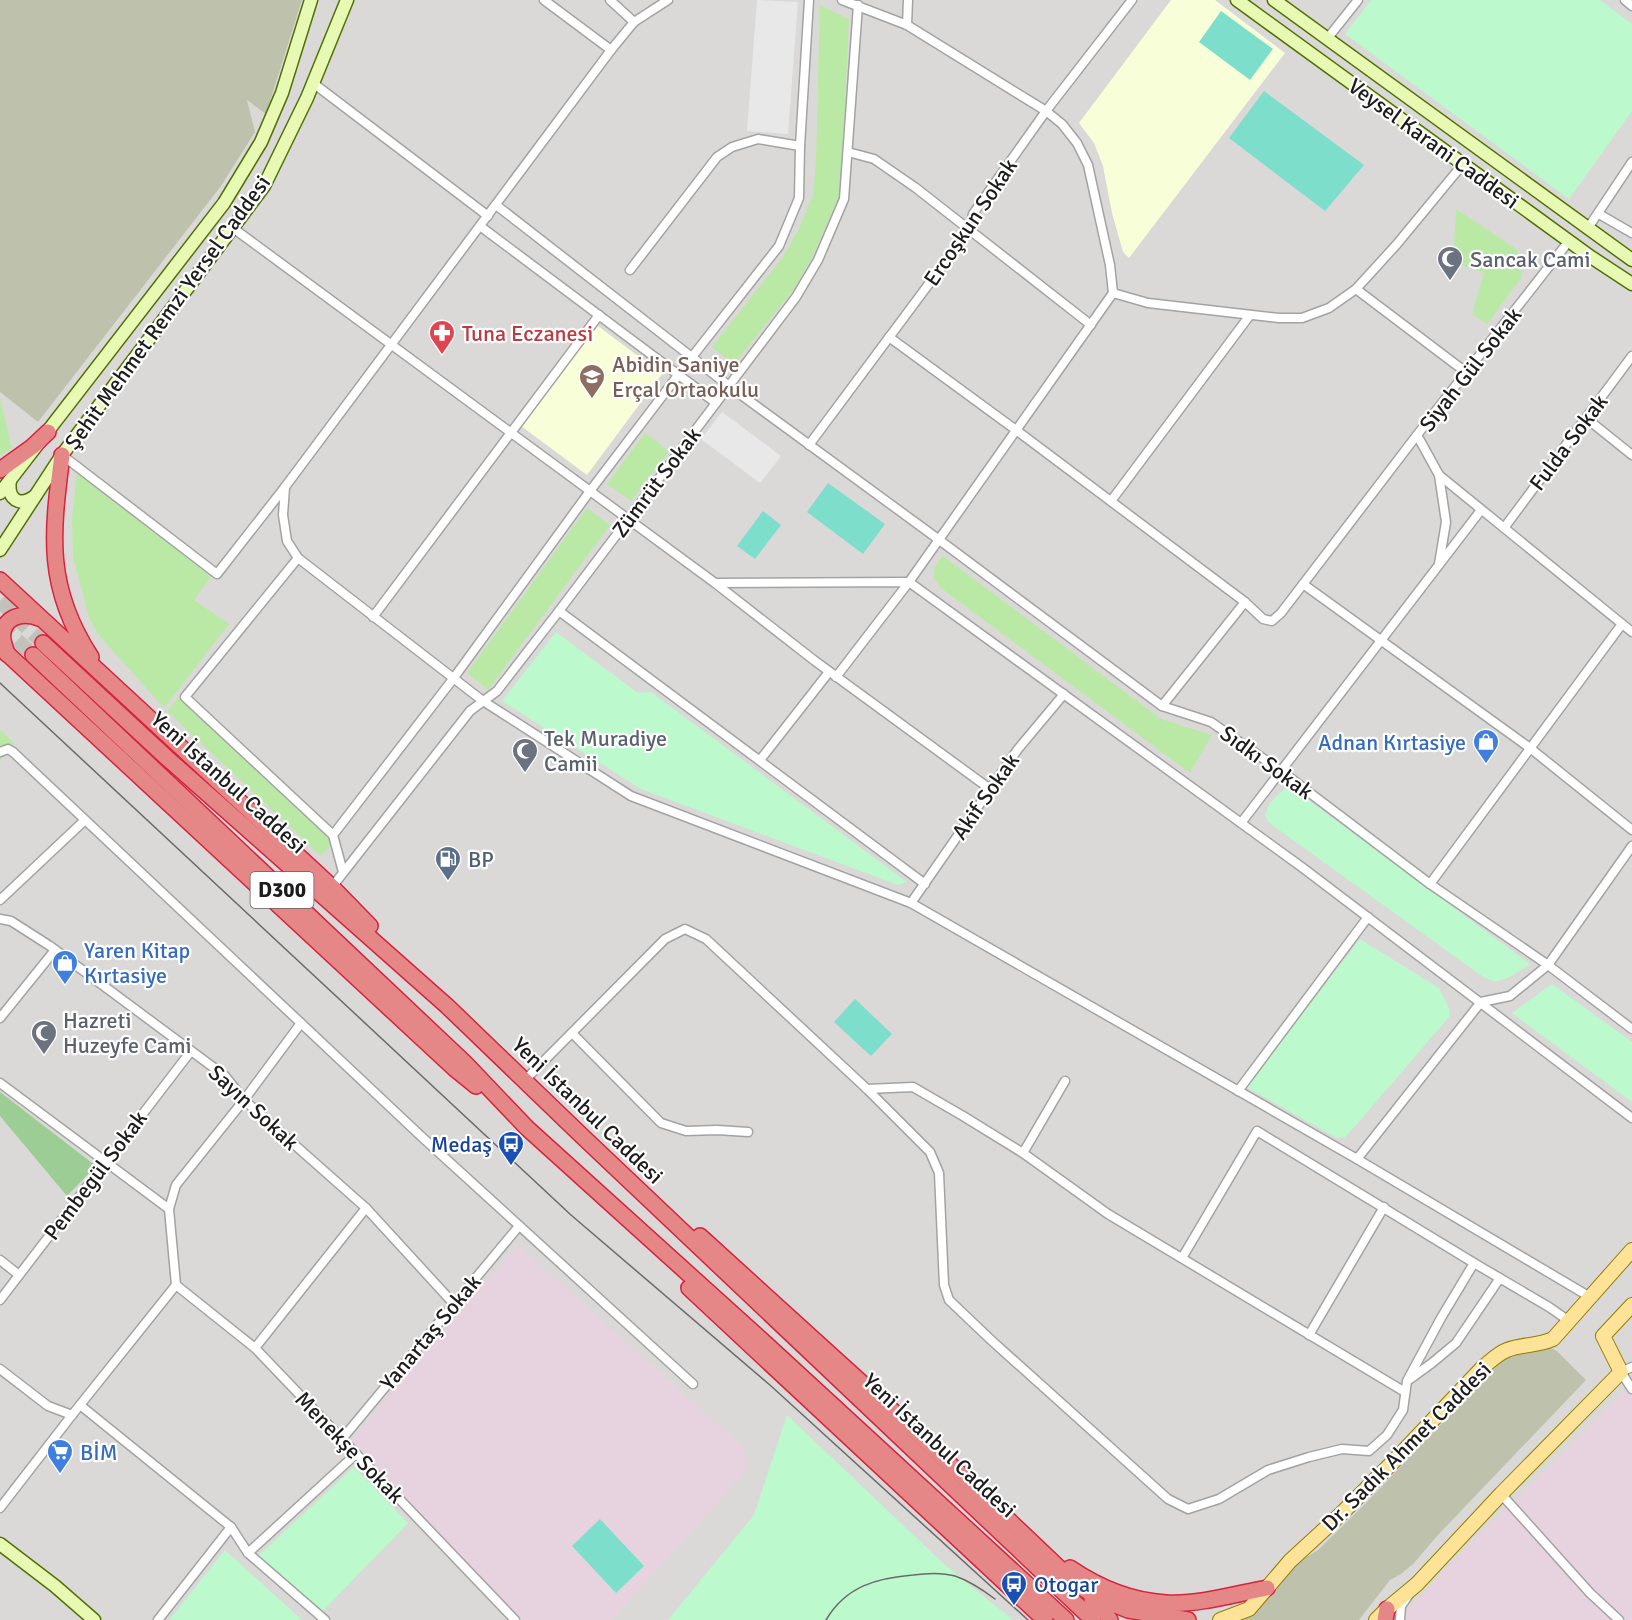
<svg xmlns="http://www.w3.org/2000/svg" width="1632" height="1620" viewBox="0 0 1632 1620" font-family="Signika,sans-serif">
<rect width="100%" height="100%" fill="#edebe1"/>
<rect fill="#dad9d8" x="0" y="0" width="1632" height="1620"/>
<g fill="#e6d3df">
<polygon points="517,1245 745,1449 745,1471 612,1620 523,1620 350,1442"/>
<polygon points="1632,1385 1632,1620 1399,1620 1476,1538"/>
</g>
<g fill="#f8ffd8">
<polygon points="1171,0 1215,0 1285,53 1129,258 1123,252 1112,213 1103,166 1094,143 1079,123"/>
<polygon points="598,326 662,374 587,475 521,426"/>
</g>
<g fill="#bec2ad">
<polygon points="0,0 302,0 266,114 247,100 255,132 221,186 38,422 0,392"/>
<polygon points="1551,1348 1557,1351 1586,1380 1438,1535 1413,1564 1401,1574 1390,1580 1359,1620 1244,1620 1265,1599 1294,1565 1318,1550 1366,1503 1509,1353"/>
</g>
<g fill="#bae9a5">
<polygon points="820,5 849,19 841,192 813,256 794,289 734,364 712,347 783,257 799,229 813,195 816,160"/>
<polygon points="1456,209 1515,248 1523,261 1521,278 1487,324 1472,314 1484,273 1453,262"/>
<polygon points="0,398 12,448 0,456"/>
<polygon points="645,433 669,451 631,501 607,484"/>
<polygon points="77,473 211,576 194,600 229,624 164,708 97,633 89,617 73,557 72,517"/>
<polygon points="587,508 610,525 488,690 467,673"/>
<polygon points="943,556 1161,719 1212,735 1190,773 941,588 934,578 934,568"/>
<polygon points="179,697 334,842 321,856 167,711"/>
<polygon points="0,730 14,743 0,761"/>
</g>
<polygon fill="#9bcd95" points="0,1092 96,1166 67,1196 0,1116"/>
<g fill="#bcf9cc">
<polygon points="1371,0 1600,0 1632,24 1632,111 1569,199 1345,34"/>
<polygon points="556,632 638,693 651,692 907,882 898,885 641,789 502,701"/>
<polygon points="1288,785 1530,964 1510,977 1495,982 1482,976 1268,822 1265,814 1270,803"/>
<polygon points="1360,939 1439,988 1450,1010 1449,1017 1357,1124 1345,1137 1337,1138 1246,1087"/>
<polygon points="1552,984 1632,1042 1632,1102 1512,1013"/>
<polygon points="787,1415 944,1564 1013,1620 668,1620 754,1515"/>
<polygon points="354,1467 408,1523 321,1613 258,1556"/>
<polygon points="225,1550 302,1620 169,1620"/>
</g>
<g fill="#7ddecb">
<polygon points="1221,11 1273,49 1250,80 1199,42"/>
<polygon points="1264,91 1364,165 1325,211 1229,138"/>
<polygon points="828,483 885,524 863,554 807,512"/>
<polygon points="763,511 781,525 755,559 737,546"/>
<polygon points="855,999 892,1034 871,1056 834,1022"/>
<polygon points="600,1519 644,1566 616,1593 572,1546"/>
</g>
<g fill="#e8e8e8">
<polygon points="757,0 798,2 788,134 747,131"/>
<polygon points="722,412 781,456 760,483 701,439"/>
</g>
<g fill="none" stroke-linecap="round" stroke-linejoin="round">
<g stroke="#c3c2ba" stroke-width="15" stroke-dasharray="15 8" stroke-linecap="butt">
<polyline points="0,601 43,643"/>
<polyline points="0,625 33,655"/>
</g>
<defs>
<g id="street">
<polyline points="544,0 611,50"/>
<polyline points="610,0 634,22"/>
<polyline points="668,0 634,22 611,50 285,487 283,515 287,541 298,558 483,701 631,796 911,903 1357,1159 1590,1297"/>
<polyline points="1625,0 1632,6"/>
<polyline points="907,25 908,0"/>
<polyline points="1327,39 1358,0"/>
<polyline points="313,83 488,216"/>
<polyline points="848,152 874,159 916,188 1091,325"/>
<polyline points="496,205 729,386 938,539 1162,706 1211,722 1281,771 1430,884 1548,965 1632,1029"/>
<polyline points="1599,214 1632,233"/>
<polyline points="480,226 716,403"/>
<polyline points="233,228 715,583 909,582 1303,868 1632,1118"/>
<polyline points="1588,228 1632,162"/>
<polyline points="630,270 717,157 732,147 758,139 800,146"/>
<polyline points="1356,289 1467,373"/>
<polyline points="1113,293 1148,303 1279,318 1302,318 1329,308 1356,289 1397,244 1463,164"/>
<polyline points="889,337 1016,430 1245,602 1263,619 1272,621 1281,613 1417,435 1569,241"/>
<polyline points="1586,418 1632,455"/>
<polyline points="1417,435 1439,475 1632,632"/>
<polyline points="809,445 969,230 973,214 1046,111 1132,0"/>
<polyline points="62,455 217,574 285,487"/>
<polyline points="1111,501 1250,315"/>
<polyline points="1504,528 1632,356"/>
<polyline points="298,558 185,697 333,835"/>
<polyline points="1439,564 1446,522 1439,475"/>
<polyline points="715,583 815,661 990,789"/>
<polyline points="1303,584 1530,748 1632,830"/>
<polyline points="559,611 925,884"/>
<polyline points="373,617 599,315"/>
<polyline points="836,677 909,582 1113,293 1110,265 1088,165 1077,143 1062,124 1046,111 907,25 842,0"/>
<polyline points="1162,706 1245,602"/>
<polyline points="0,752 8,749 13,752 423,1138 693,1384"/>
<polyline points="760,760 829,672"/>
<polyline points="1241,823 1481,510"/>
<polyline points="343,872 333,835 453,679 590,491 692,357 779,246 799,198 800,146 809,0"/>
<polyline points="1430,884 1622,624"/>
<polyline points="332,887 470,711 497,691 559,611 796,297 818,260 844,199 858,5"/>
<polyline points="0,900 85,820"/>
<polyline points="911,903 1018,749 1064,694"/>
<polyline points="0,919 11,921 50,946 225,1076 244,1100 366,1208 454,1304"/>
<polyline points="0,1018 55,950"/>
<polyline points="572,1033 661,1123 686,1131 717,1130 748,1132"/>
<polyline points="524,1081 665,939 685,929 706,939 867,1089 930,1152 939,1173 944,1285 949,1300 991,1340 1168,1499 1188,1509 1219,1499 1268,1470 1309,1457 1342,1449 1369,1451 1387,1435 1403,1410 1407,1381 1441,1318 1474,1263 1549,1307 1569,1321"/>
<polyline points="0,1083 169,1209"/>
<polyline points="867,1089 913,1087 963,1116 1023,1153 1108,1214 1405,1392"/>
<polyline points="1238,1091 1368,917"/>
<polyline points="1023,1153 1065,1081"/>
<polyline points="1357,1159 1481,1002 1510,996 1548,965 1632,846"/>
<polyline points="1182,1258 1257,1131 1474,1263"/>
<polyline points="0,1260 19,1275"/>
<polyline points="176,1285 255,1348 515,1620"/>
<polyline points="0,1300 191,1051"/>
<polyline points="1309,1335 1384,1207"/>
<polyline points="255,1348 366,1208"/>
<polyline points="1632,1367 1621,1372 1632,1389"/>
<polyline points="0,1369 48,1406 72,1415"/>
<polyline points="1410,1379 1432,1363 1456,1343 1500,1278"/>
<polyline points="80,1405 231,1527 248,1553 325,1620"/>
<polyline points="342,1439 519,1226"/>
<polyline points="1501,1494 1590,1593 1619,1620"/>
<polyline points="0,1508 72,1415 176,1285 169,1209 176,1185 244,1100 301,1023"/>
<polyline points="248,1553 356,1454"/>
<polyline points="158,1620 231,1527"/>
<polyline points="1400,1620 1401,1606 1408,1596"/>
</g>
<g id="secondary">
<polyline points="1237,0 1591,257 1632,284"/>
<polyline points="1274,0 1632,260"/>
<path d="M10 480C7 499 19 508 35 496"/>
<polyline points="0,493 224,203 261,142 282,93 311,0"/>
<polyline points="0,550 62,455 264,186 307,98 347,0"/>
<polyline points="0,1544 55,1586 94,1620"/>
</g>
<g id="primary">
<path d="M1220 1620 1249 1609 1290 1561 1340 1515 1394 1461 1483 1367C1491 1361 1497 1354 1507 1350 1522 1344 1538 1346 1553 1339L1632 1250"/>
<polyline points="1376,1620 1387,1609 1417,1584 1501,1494 1621,1372 1603,1336 1632,1305"/>
</g>
<g id="highway">
<path d="M62 455C52 534 45 586 91 657"/>
<polyline points="0,470 32,447 48,432"/>
<polyline points="0,580 332,887 370,926"/>
<polyline points="43,643 167,758 447,1006 582,1136 1093,1620"/>
<polyline points="0,647 455,1069 476,1086"/>
<path d="M7 654C6 650 4 645 3 640 0 618 21 611 39 618"/>
<polyline points="33,655 465,1063 527,1128 766,1344 1066,1620"/>
<polyline points="700,1236 918,1434 1076,1584 1099,1598 1128,1610 1188,1620"/>
<polyline points="689,1288 1045,1620"/>
<path d="M1070 1568C1098 1587 1131 1601 1166 1603 1199 1605 1235 1594 1267 1588"/>
<polyline points="1092,1600 1104,1611 1110,1620"/>
<polyline points="1385,1620 1387,1609"/>
</g>
</defs>
<use href="#street" stroke="#a3a3a3" stroke-width="11"/>
<use href="#secondary" stroke="#517104" stroke-width="15"/>
<use href="#primary" stroke="#937e00" stroke-width="16"/>
<use href="#highway" stroke="#d6233e" stroke-width="18"/>
<use href="#street" stroke="#fff" stroke-width="8"/>
<use href="#secondary" stroke="#e8f9b3" stroke-width="12"/>
<use href="#primary" stroke="#fce397" stroke-width="14"/>
<use href="#highway" stroke="#e68787" stroke-width="15"/>
<g stroke="#6a6a6a" stroke-width="1.5">
<polyline points="0,683 571,1215 771,1386 1028,1620"/>
<path d="M826 1620C846 1586 877 1578 913 1575 927 1573 941 1572 955 1576 970 1581 983 1590 995 1599"/>
</g>
</g>
<defs>
<symbol id="mosque-pin" viewBox="-11 -11 22 30"><path d="M0 17L-7.5 6A9.5 9.5 0 1 1 7.5 6Z" fill="#6b7280" stroke="#fff"/><path d="M3.5-4.9A6 6 0 1 0 3.5 4.9A5 5 0 1 1 3.5-4.9Z" fill="#fff"/></symbol>
<symbol id="pharmacy-pin" viewBox="-11 -11 22 30"><path d="M0 17L-7.5 6A9.5 9.5 0 1 1 7.5 6Z" fill="#e0444e" stroke="#fff"/><path d="M-2-6h4v4h4v4h-4v4h-4v-4h-4v-4h4Z" fill="#fff"/></symbol>
<symbol id="school-pin" viewBox="-11 -11 22 30"><path d="M0 17L-7.5 6A9.5 9.5 0 1 1 7.5 6Z" fill="#8d6e63" stroke="#fff"/><path d="M0-5L7-2L0 1L-7-2ZM-4 1L0 2.5L4 1V4Q0 6-4 4Z" fill="#fff"/></symbol>
<symbol id="shop-pin" viewBox="-11 -11 22 30"><path d="M0 17L-7.5 6A9.5 9.5 0 1 1 7.5 6Z" fill="#3f7fe0" stroke="#fff"/><path d="M-5-2.5h2.3a2.7 3.5 0 0 1 5.4 0H5L5.5 6h-11ZM-1.5-2.5h3a1.5 2.3 0 0 0-3 0Z" fill="#fff"/></symbol>
<symbol id="fuel-pin" viewBox="-11 -11 22 30"><path d="M0 17L-7.5 6A9.5 9.5 0 1 1 7.5 6Z" fill="#5c6f8a" stroke="#fff"/><path d="M-5.5-6h7V0h2V4h1.3V-2.5L3-4.5l.8-.8L6-3V5H2.5V1h-1V6h-7ZM-4.2-4.7v3.2H.2V-4.7Z" fill="#fff"/></symbol>
<symbol id="bus-pin" viewBox="-11 -11 22 30"><path d="M0 17L-7.5 6A9.5 9.5 0 1 1 7.5 6Z" fill="#1a4fb4" stroke="#fff"/><path d="M-5-6H5V4H4V6H2V4H-2V6H-4V4H-5ZM-3.5-4V0h7V-4ZM-3.5 1.2v1.5H-2V1.2ZM2 1.2v1.5H3.5V1.2Z" fill="#fff"/></symbol>
<symbol id="supermarket-pin" viewBox="-11 -11 22 30"><path d="M0 17L-7.5 6A9.5 9.5 0 1 1 7.5 6Z" fill="#3f7fe0" stroke="#fff"/><path d="M-6-5.5h2.5l.6 2H6L4.5 2H-2.5L-4.4-4H-6ZM-1.5 3.2a1.3 1.3 0 1 0 .1 0ZM3 3.2a1.3 1.3 0 1 0 .1 0Z" fill="#fff"/></symbol>
</defs>
<g fill-rule="evenodd">
<use href="#mosque-pin" x="1435" y="244" width="30" height="40"/>
<use href="#pharmacy-pin" x="427" y="318" width="30" height="40"/>
<use href="#school-pin" x="577" y="362" width="30" height="40"/>
<use href="#shop-pin" x="1471" y="727" width="30" height="40"/>
<use href="#mosque-pin" x="510" y="736" width="30" height="40"/>
<use href="#fuel-pin" x="433" y="844" width="30" height="40"/>
<use href="#shop-pin" x="50" y="948" width="30" height="40"/>
<use href="#mosque-pin" x="29" y="1018" width="30" height="40"/>
<use href="#bus-pin" x="496" y="1129" width="30" height="40"/>
<use href="#supermarket-pin" x="45" y="1437" width="30" height="40"/>
<use href="#bus-pin" x="999" y="1569" width="30" height="40"/>
</g>
<g text-anchor="middle" stroke-width="4.5" stroke-linejoin="round" paint-order="stroke">
<rect fill="#fff" stroke="#606060" stroke-width="1.5" x="250.5" y="872" width="63" height="36" rx="4.5"/>
<g font-size="21" font-weight="bold" fill="#1c1c1c">
<text x="282" y="897">D300</text>
</g>
<g font-size="22" fill="#1c1c1c" stroke="#fff">
<text transform="translate(1434 143) rotate(36)" y="8">Veysel Karani Caddesi</text>
<text transform="translate(970 222) rotate(-56)" y="8">Ercoşkun Sokak</text>
<text transform="translate(167 312) rotate(-54)" y="8">Şehit Mehmet Remzi Yersel Caddesi</text>
<text transform="translate(1470 369) rotate(-52)" y="8">Siyah Gül Sokak</text>
<text transform="translate(1568 442) rotate(-53)" y="8">Fulda Sokak</text>
<text transform="translate(656 482) rotate(-53)" y="8">Zümrüt Sokak</text>
<text transform="translate(1267 762) rotate(36)" y="8">Sıdkı Sokak</text>
<text transform="translate(229 782) rotate(42)" y="8">Yeni İstanbul Caddesi</text>
<text transform="translate(985 796) rotate(-55)" y="8">Akif Sokak</text>
<text transform="translate(254 1107) rotate(43)" y="8">Sayın Sokak</text>
<text transform="translate(588 1110) rotate(44)" y="8">Yeni İstanbul Caddesi</text>
<text transform="translate(95 1175) rotate(-53)" y="8">Pembegül Sokak</text>
<text transform="translate(430 1332) rotate(-50)" y="8">Yanartaş Sokak</text>
<text transform="translate(940 1445) rotate(43)" y="8">Yeni İstanbul Caddesi</text>
<text transform="translate(1406 1446) rotate(-45)" y="8">Dr. Sadık Ahmet Caddesi</text>
<text transform="translate(350 1447) rotate(46)" y="8">Menekşe Sokak</text>
</g>
<g font-size="22" fill="#5b616d" stroke="#fff" text-anchor="start">
<text x="1470" y="267">Sancak Cami</text>
<text x="544" y="746">Tek Muradiye<tspan x="544" dy="25">Camii</tspan></text>
<text x="63" y="1028">Hazreti<tspan x="63" dy="25">Huzeyfe Cami</tspan></text>
</g>
<g font-size="22" fill="#be3a42" stroke="#fff" text-anchor="start">
<text x="462" y="341">Tuna Eczanesi</text>
</g>
<g font-size="22" fill="#785e54" stroke="#fff" text-anchor="start">
<text x="612" y="372">Abidin Saniye<tspan x="612" dy="25">Erçal Ortaokulu</tspan></text>
</g>
<g font-size="22" fill="#366cbe" stroke="#fff" text-anchor="start">
<text x="1466" y="750" text-anchor="end">Adnan Kırtasiye</text>
<text x="84" y="958">Yaren Kitap<tspan x="84" dy="25">Kırtasiye</tspan></text>
<text x="80" y="1460">BİM</text>
</g>
<g font-size="22" fill="#4e5e75" stroke="#fff" text-anchor="start">
<text x="468" y="867">BP</text>
</g>
<g font-size="22" fill="#164399" stroke="#fff" text-anchor="end">
<text x="492" y="1152">Medaş</text>
<text x="1034" y="1592" text-anchor="start">Otogar</text>
</g>
</g>
</svg>
